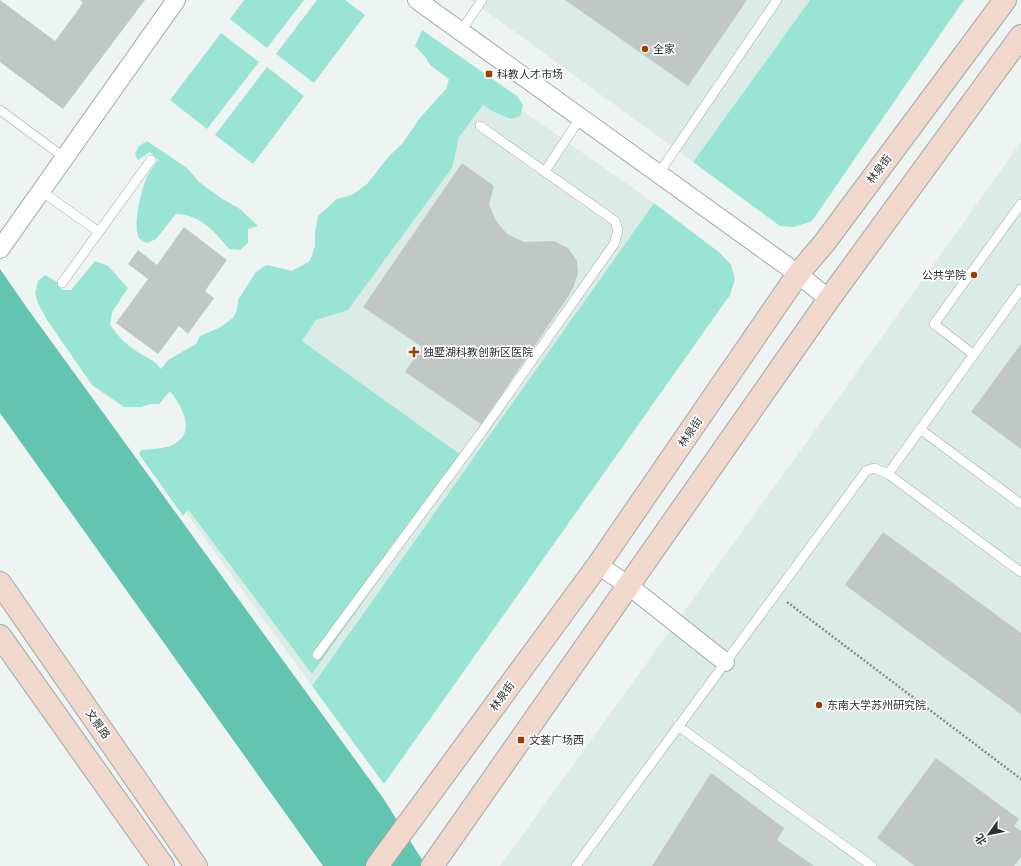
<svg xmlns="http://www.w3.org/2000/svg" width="1021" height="866" viewBox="0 0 1021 866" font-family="'Noto Sans','Noto Sans SC',sans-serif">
<rect width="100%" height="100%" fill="#edf4f2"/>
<g fill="#dbece7">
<polygon points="471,0 810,0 693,162"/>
<polygon points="473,76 654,203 312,686 177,500"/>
<polygon points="1021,142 1021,866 500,866 832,407"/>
</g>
<g fill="#9ae4d3">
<polygon points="244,0 304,0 267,48 230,19"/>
<polygon points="317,0 345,0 365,15 314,83 276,54"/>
<polygon points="810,0 964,0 812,221 794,227 780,226 693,162"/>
<path d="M422 30 517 96 523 105 520 116 511 119 494 112 483 105 459 137 452 168 348 310 316 320 302 341 465 458 312 674 188 509 183 516 139 454 141 450C150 449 162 449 170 446 198 435 183 408 170 391L159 404H151L140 407H124L92 385 47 320 38 303 35 293 38 281 45 275 57 282 62 290H71L95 261 108 266 128 288 112 312 110 324C117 336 129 347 141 354 151 360 154 360 161 369L168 360 196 344 200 336 219 328 233 318 237 310 238 300 256 272 267 265 292 271 310 261 315 246V233L318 216 337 199 352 195 367 184 389 156 402 144 420 118 446 89 449 79 430 65 426 58 415 46Z"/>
<polygon points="221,33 259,62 207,129 170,100"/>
<polygon points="267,67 304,96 253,164 215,135"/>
<path d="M147 141 187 168 199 182 221 198 240 209 258 226 248 229V243L240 250 229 249C214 231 201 215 176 214L156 239 147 243C145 242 141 240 139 238 132 227 142 184 149 173 152 168 155 165 158 160L150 152 138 160 135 154 139 146Z"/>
<polygon points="654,203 720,253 731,265 735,279 730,295 384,784 312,686"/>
</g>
<polygon fill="#62c4b1" points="0,269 27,308 383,798 426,866 323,866 0,413"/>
<g fill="#c0c7c5">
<polygon points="0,0 55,41 83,3 80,0 145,0 63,109 0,62"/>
<polygon points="565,0 747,0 688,86"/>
<polygon points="462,163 494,186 489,204 496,221 507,234 524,242 554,241 568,248 577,261 578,273 574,286 568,297 481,424 405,372 422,347 363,307"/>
<polygon points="184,227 227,260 205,291 214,298 188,334 179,326 158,354 116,323 148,279 128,264 138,250 157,265"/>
<polygon points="1021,344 1021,449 971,412"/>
<polygon points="883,532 1021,633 1021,714 845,585"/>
<polygon points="936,758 1019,819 1014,826 1021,831 1021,857 1014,866 915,866 877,838"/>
<polygon points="711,773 784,828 777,840 814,866 652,866"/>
</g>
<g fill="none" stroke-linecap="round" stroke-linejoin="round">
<defs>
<g id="service">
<polyline points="461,31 482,0"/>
<polyline points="0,110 65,158"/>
<polyline points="545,171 581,117"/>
<polyline points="659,173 777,0"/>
<polyline points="41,191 99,232"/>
<polyline points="62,283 151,160"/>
<polyline points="973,354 934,324 1021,204"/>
<polyline points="920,429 1021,504"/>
<polyline points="888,474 1021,289"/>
<polyline points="317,655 481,433 614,244 618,230 615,221 480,126"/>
<polyline points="678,726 872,866"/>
<polyline points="576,866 866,471 874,468 888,474 1021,572"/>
</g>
<g id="minor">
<polyline points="417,0 798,274 829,299"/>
<polyline points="0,249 176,0"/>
<polyline points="598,565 629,586 725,662"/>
</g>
<g id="secondary">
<polyline points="0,583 196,866"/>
<polyline points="0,636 163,866"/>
<polyline points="377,866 598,565 798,274 825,242 1005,0"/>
<polyline points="432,866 829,299 1021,36"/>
</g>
</defs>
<use href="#service" stroke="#a0a7a5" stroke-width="10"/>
<use href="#minor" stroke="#a0a7a5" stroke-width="20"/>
<use href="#secondary" stroke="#a0a7a5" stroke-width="24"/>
<polyline stroke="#878c8b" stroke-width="2.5" stroke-dasharray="2 2" stroke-linecap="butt" points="787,602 1021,779"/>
<use href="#service" stroke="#fff" stroke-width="9"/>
<use href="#minor" stroke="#fff" stroke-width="18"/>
<use href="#secondary" stroke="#f1d8cd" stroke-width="22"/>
</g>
<g fill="#9f3c01" stroke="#fff" stroke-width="1.5">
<circle cx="645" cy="49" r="4"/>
<rect x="485" y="70" width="8" height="8" rx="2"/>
<circle cx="974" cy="275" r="4"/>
<path d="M412 346h4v4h4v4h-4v4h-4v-4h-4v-4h4z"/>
<circle cx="819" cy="705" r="4"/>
<rect x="517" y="736" width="8" height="8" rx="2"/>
</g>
<g text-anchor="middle" stroke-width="3.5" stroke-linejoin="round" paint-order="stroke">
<g font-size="11" fill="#2e3130" stroke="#fff" text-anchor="start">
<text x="653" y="53">全家</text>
<text x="497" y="78">科教人才市场</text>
<text x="966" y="279" text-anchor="end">公共学院</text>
<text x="423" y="356">独墅湖科教创新区医院</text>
<text x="827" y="709">东南大学苏州研究院</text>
<text x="529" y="744">文荟广场西</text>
</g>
<g font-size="11" fill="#2e3130" stroke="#fff">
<text transform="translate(879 169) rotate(-53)" y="4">林泉街</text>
<text transform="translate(690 432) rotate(-56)" y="4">林泉街</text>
<text transform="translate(502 696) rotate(-54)" y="4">林泉街</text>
<text transform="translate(98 724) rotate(55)" y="4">文景路</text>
</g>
</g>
<g transform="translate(989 834) rotate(237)" stroke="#ffffff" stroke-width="3" paint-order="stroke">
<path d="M0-3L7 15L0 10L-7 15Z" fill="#2e3130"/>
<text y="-6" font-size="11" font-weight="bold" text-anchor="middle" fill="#2e3130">北</text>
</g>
</svg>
